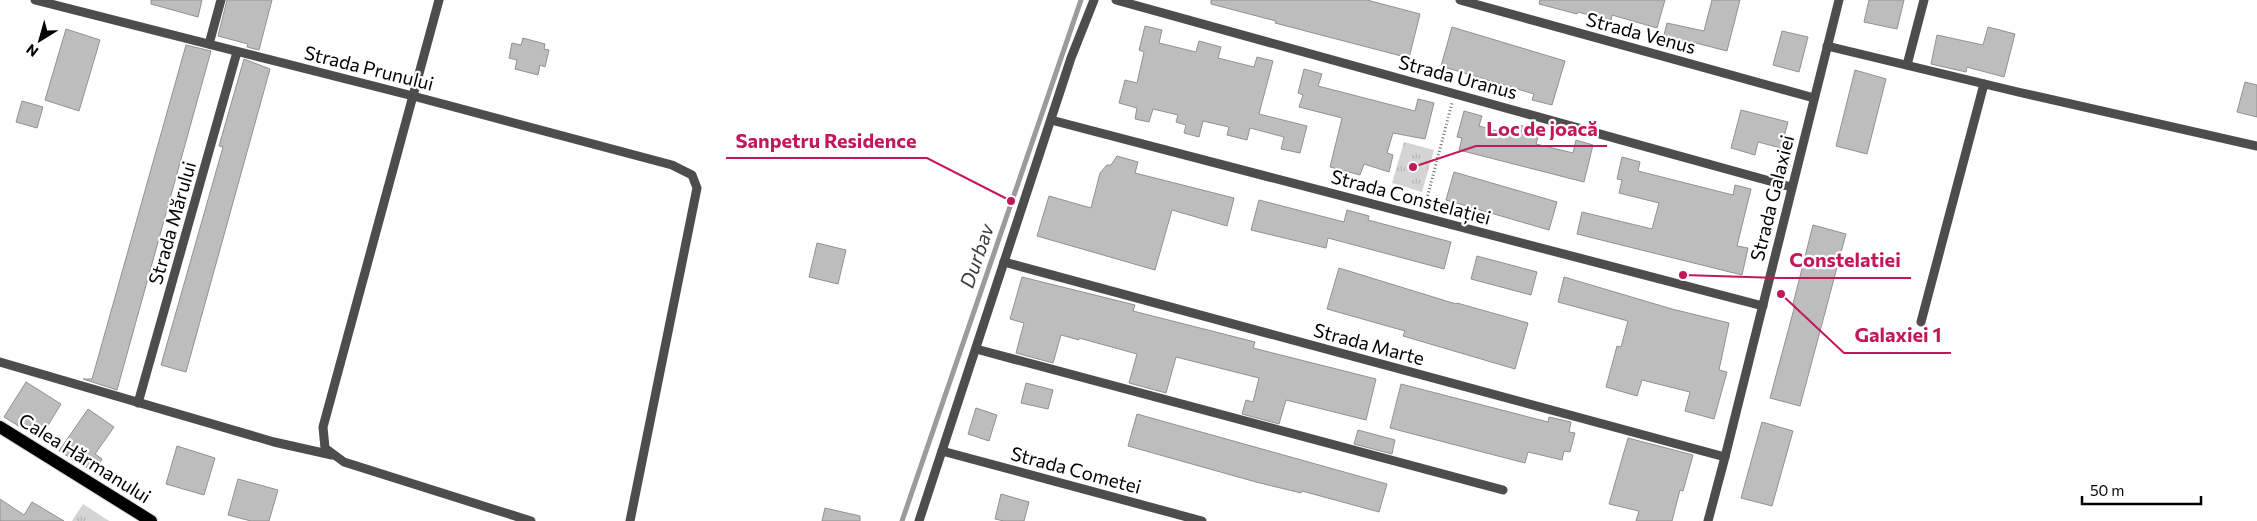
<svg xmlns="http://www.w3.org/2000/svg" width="2257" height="521" viewBox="0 0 2257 521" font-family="Commissioner,sans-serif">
<defs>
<pattern id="grass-tufts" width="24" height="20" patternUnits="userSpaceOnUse" patternTransform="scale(1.25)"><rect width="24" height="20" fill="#d4d4d4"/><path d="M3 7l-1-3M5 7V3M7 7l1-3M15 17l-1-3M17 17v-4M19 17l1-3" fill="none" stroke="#b4b4b4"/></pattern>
</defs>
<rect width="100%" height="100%" fill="#fff"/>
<g fill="url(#grass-tufts)">
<polygon points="1404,142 1434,150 1422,192 1392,183"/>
<polygon points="83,504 109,521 72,521"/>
</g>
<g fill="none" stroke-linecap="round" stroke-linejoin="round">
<polyline stroke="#9b9b9b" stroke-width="5" points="902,521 1081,0"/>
</g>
<g fill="#bdbdbd" stroke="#919191">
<polygon points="151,0 202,0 198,17 151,4"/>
<polygon points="227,0 272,0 259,50 247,47 248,44 218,36"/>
<polygon points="1211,0 1367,0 1420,14 1409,58 1275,23 1276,21 1211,4"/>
<polygon points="1540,0 1665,0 1657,28 1612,15 1611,21 1578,12 1577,14 1539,4"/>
<polygon points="1712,0 1740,0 1727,51 1692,42 1689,53 1661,47 1667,23 1704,31"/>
<polygon points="1869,0 1904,0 1897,29 1864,22"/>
<polygon points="1145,26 1162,30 1159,43 1196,52 1199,41 1221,47 1218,58 1254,67 1257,57 1273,61 1259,114 1307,126 1300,153 1281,149 1284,137 1250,128 1247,140 1227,135 1229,127 1203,121 1199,137 1184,133 1186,125 1176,122 1178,115 1153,109 1149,122 1135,119 1137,108 1119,103 1125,80 1137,83 1144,52 1139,50"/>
<polygon points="1452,27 1565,61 1552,105 1532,100 1534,94 1441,66"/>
<polygon points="1988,27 2015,34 2004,77 1967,67 1966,72 1931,64 1937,35 1983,45"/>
<polygon points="66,29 100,40 79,111 45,100"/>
<polygon points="1782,31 1808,37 1799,72 1773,65"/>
<polygon points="523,38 545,44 544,49 549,50 545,67 540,65 538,75 515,69 517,60 509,58 512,43 521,45"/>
<polygon points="186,45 211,51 117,390 83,379 92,379"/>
<polygon points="244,59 270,69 186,372 161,365 223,147 219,146"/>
<polygon points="1304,69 1322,74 1318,86 1415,111 1418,99 1434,103 1425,139 1393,133 1387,153 1393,155 1389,172 1364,164 1360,175 1330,167 1342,118 1299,107 1303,95 1298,93"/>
<polygon points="1855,70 1886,79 1867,154 1836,146"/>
<polygon points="2245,82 2257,85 2257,117 2237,112"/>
<polygon points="22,101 43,107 37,128 16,122"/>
<polygon points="1741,110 1788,122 1781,148 1758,142 1755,155 1731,148"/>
<polygon points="1464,111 1482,116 1479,126 1515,136 1518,125 1540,130 1536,144 1573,153 1576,140 1593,145 1584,182 1459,150 1462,138 1457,137"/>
<polygon points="1117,156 1138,162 1135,173 1234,198 1227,226 1172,210 1155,270 1037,236 1049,196 1091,208 1100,173 1107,165 1111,165"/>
<polygon points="1622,157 1640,162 1638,171 1733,195 1735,185 1751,189 1737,246 1748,248 1742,275 1577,234 1582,212 1652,229 1659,203 1619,193 1622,180 1617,179"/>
<polygon points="1454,172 1557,202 1549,230 1446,200"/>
<polygon points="1259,200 1344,222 1347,210 1369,216 1368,220 1451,242 1444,269 1328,238 1326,248 1251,230"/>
<polygon points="1813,225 1846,234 1800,406 1770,398 1795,305 1793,304"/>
<polygon points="817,243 846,250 838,284 809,277"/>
<polygon points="1477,256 1537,272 1531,295 1471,279"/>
<polygon points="1339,268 1456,304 1457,303 1528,323 1515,369 1403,336 1405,331 1327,309"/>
<polygon points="1022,277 1135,305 1133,311 1255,342 1253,348 1376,379 1366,420 1286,400 1279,424 1242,414 1246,400 1253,402 1259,378 1176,357 1166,393 1129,383 1137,354 1079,338 1079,340 1061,335 1053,363 1016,353 1024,323 1010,319"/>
<polygon points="1564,277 1672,309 1729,323 1719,370 1727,372 1714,419 1685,411 1690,392 1642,380 1637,396 1606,387 1617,346 1621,347 1628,321 1558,302"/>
<polygon points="26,382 61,404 44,432 31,424 27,431 4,417"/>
<polygon points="1026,383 1053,390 1048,409 1021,403"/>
<polygon points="1401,384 1548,422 1549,417 1571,422 1569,432 1575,433 1570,452 1564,451 1562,460 1528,452 1525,463 1390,428"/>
<polygon points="976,408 997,415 989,441 968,434"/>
<polygon points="88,409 114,427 95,454 102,459 94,472 59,451"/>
<polygon points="1137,414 1387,484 1379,512 1302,491 1301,493 1256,482 1128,446"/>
<polygon points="1762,422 1793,431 1772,506 1741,498"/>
<polygon points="1358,430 1395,440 1392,454 1354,444"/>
<polygon points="1628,438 1693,455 1683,491 1680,490 1672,521 1636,521 1639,511 1609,504"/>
<polygon points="177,446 215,458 204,495 166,484"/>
<polygon points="238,479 278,490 269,521 251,521 228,515"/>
<polygon points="1001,494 1029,502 1024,521 1004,521 995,519"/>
<polygon points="0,499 24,515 32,502 64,521 0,521"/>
<polygon points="825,508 860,516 860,521 822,521"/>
</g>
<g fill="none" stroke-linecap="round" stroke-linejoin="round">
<defs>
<polyline id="major" points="0,427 151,521"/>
</defs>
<use href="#major" stroke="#dbdbdb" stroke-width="14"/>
<polyline stroke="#6f6f6f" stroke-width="3" stroke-dasharray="1 2.5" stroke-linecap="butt" points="1425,206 1452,103"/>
<g stroke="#4d4d4d" stroke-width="9">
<polyline points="35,0 413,96 672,165 692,175 697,188 630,521"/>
<polyline points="439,0 323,427 325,448 344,462 531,521"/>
<polyline points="1116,0 1791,187"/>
<polyline points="1460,0 1814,98"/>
<polyline points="209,44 221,0"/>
<polyline points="1827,46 2018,92 2257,146"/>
<polyline points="1907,65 1924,0"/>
<polyline points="1051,120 1763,306"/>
<polyline points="1004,262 1725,457"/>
<polyline points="1921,322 1984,84"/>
<polyline points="976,349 1503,490"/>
<polyline points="0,362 274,442 332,455"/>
<polyline points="138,403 237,52"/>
<polyline points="942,451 1202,521"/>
<polyline points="919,521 1071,58 1094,0"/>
<polyline points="1708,521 1725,457 1839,0"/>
</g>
<use href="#major" stroke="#000" stroke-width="12"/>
</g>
<g text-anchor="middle" stroke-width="4.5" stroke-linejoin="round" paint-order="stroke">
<g font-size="19" fill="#000" stroke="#fff">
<text transform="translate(1641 33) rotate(15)" y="7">Strada Venus</text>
<text transform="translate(369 68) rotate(14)" y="7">Strada Prunului</text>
<text transform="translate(1458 77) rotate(15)" y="7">Strada Uranus</text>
<text transform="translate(1411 197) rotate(15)" y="7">Strada Constelației</text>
<text transform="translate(1772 198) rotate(-76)" y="7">Strada Galaxiei</text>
<text transform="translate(172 223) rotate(-74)" y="7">Strada Mărului</text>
<text transform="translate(1369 344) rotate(15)" y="7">Strada Marte</text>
<text transform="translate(85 458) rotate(32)" y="7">Calea Hărmanului</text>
<text transform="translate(1076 470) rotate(15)" y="7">Strada Cometei</text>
</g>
<g font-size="20" font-style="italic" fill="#3c3c3c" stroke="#fff">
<text transform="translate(977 256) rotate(-71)" y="7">Durbav</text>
</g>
</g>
<path fill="none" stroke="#c2185b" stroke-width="2" d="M1413 167L1476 146H1607M1011 201L927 158H726M1683 275L1779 278H1911M1781 294L1844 353H1951"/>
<g fill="#c2185b" stroke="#fff" stroke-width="2">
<circle cx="1413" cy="167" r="5"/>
<circle cx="1011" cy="201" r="5"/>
<circle cx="1683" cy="275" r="5"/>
<circle cx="1781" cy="294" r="5"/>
</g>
<g font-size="20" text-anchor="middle" font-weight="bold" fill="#c2185b" stroke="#fff" stroke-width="4.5" stroke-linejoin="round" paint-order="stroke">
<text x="1542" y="136">Loc de joacă</text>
<text x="826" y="148">Sanpetru Residence</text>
<text x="1845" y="267">Constelatiei</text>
<text x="1898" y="342">Galaxiei 1</text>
</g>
<g transform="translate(40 40) rotate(217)" stroke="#ffffff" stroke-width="4" paint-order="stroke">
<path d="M0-4L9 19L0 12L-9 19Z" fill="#000000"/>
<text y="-8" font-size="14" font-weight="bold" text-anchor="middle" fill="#000000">N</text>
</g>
<path d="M2082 496v8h119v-8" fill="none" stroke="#000000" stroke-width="2.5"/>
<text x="2090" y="496" font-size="15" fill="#000000" stroke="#ffffff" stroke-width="4" paint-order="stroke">50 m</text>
</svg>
